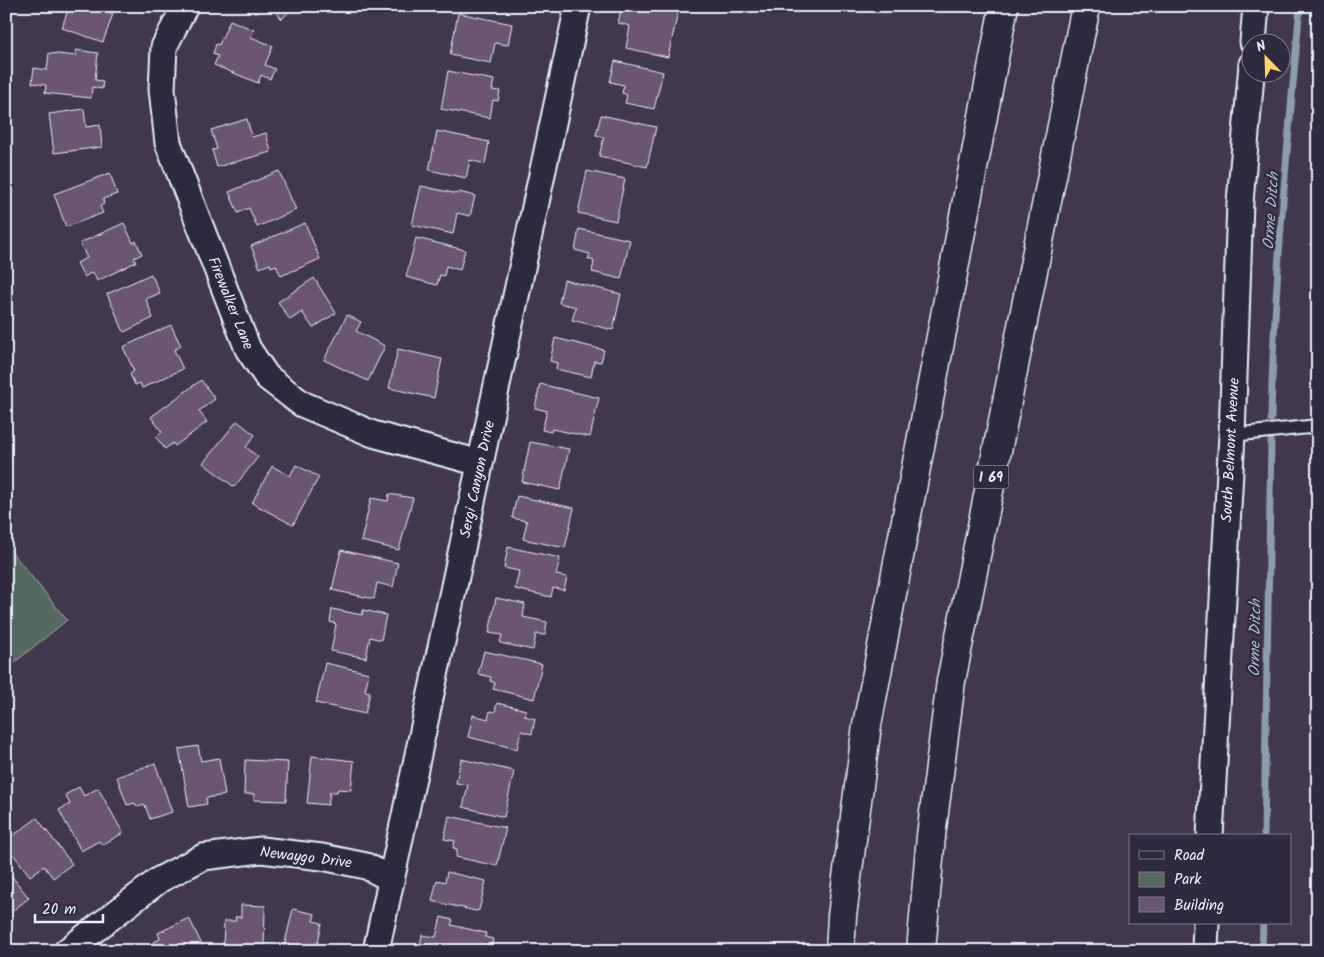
<svg xmlns="http://www.w3.org/2000/svg" width="1324" height="957" viewBox="0 0 1324 957" font-family="Kalam,sans-serif">
<rect width="100%" height="100%" fill="#41384c"/>
<filter id="ink" filterUnits="userSpaceOnUse"><feTurbulence type="fractalNoise" baseFrequency=".02" numOctaves="2"/><feDisplacementMap in="SourceGraphic" scale="10" xChannelSelector="R" yChannelSelector="G"/><feConvolveMatrix kernelMatrix="1 2 1 2 8 2 1 2 1" color-interpolation-filters="sRGB"/></filter>
<g filter="url(#ink)">
<polygon fill="#556963" stroke="#9eadae" points="6,545 67,620 10,666 6,661"/>
<g fill="none" stroke-linecap="round" stroke-linejoin="round">
<g stroke="#8c9dab" stroke-width="7">
<path d="M1271 419C1274 281 1288 143 1300 6"/>
<polyline points="1264,836 1271,441"/>
<polyline points="1262,951 1263,923"/>
</g>
</g>
<g fill="#6a576f" stroke="#e8f1f8">
<polygon points="69,6 111,6 109,12 113,14 103,42 62,28"/>
<polygon points="270,6 294,6 282,19"/>
<polygon points="622,6 650,6 678,12 668,57 626,48 630,26 618,23"/>
<polygon points="458,13 512,24 508,45 495,43 491,63 450,55"/>
<polygon points="230,20 254,30 251,37 273,46 265,65 275,69 270,79 261,75 258,83 214,65 218,56 213,54 216,44 219,45"/>
<polygon points="76,50 98,53 95,80 103,81 102,89 92,87 91,98 45,93 46,85 32,83 34,68 47,70 49,53 76,56"/>
<polygon points="615,61 663,72 654,109 625,103 627,95 622,93 624,85 610,82"/>
<polygon points="448,71 494,80 492,90 500,91 498,101 493,100 490,118 441,109"/>
<polygon points="84,109 86,127 100,125 102,147 54,153 49,114"/>
<polygon points="601,115 656,127 647,167 599,156 604,137 596,135"/>
<polygon points="247,119 252,137 266,133 271,152 217,167 212,150 217,149 211,130"/>
<polygon points="437,131 489,142 485,164 470,160 466,178 429,170"/>
<polygon points="279,171 296,210 257,227 249,208 238,213 229,192"/>
<polygon points="587,171 625,179 616,221 578,213"/>
<polygon points="110,173 117,194 103,199 104,204 100,206 103,213 66,227 54,194"/>
<polygon points="421,186 458,194 459,192 475,196 470,216 457,213 453,234 412,225"/>
<polygon points="124,223 133,243 136,241 142,254 134,258 136,262 97,281 93,272 84,277 77,263 87,258 80,243"/>
<polygon points="305,223 320,259 281,276 276,265 271,267 270,264 260,268 251,246"/>
<polygon points="579,229 630,240 621,279 592,272 594,261 588,259 590,254 575,250"/>
<polygon points="416,238 465,250 460,270 446,266 444,276 440,275 437,285 406,277"/>
<polygon points="151,274 160,293 146,299 153,318 124,332 107,294"/>
<polygon points="314,278 336,313 313,328 302,312 290,320 278,302"/>
<polygon points="564,280 621,294 613,330 572,320 576,307 559,303"/>
<polygon points="347,315 361,322 356,331 385,346 368,381 324,360"/>
<polygon points="171,325 181,346 174,350 183,369 142,388 140,383 135,385 130,374 134,371 123,347"/>
<polygon points="555,338 604,350 601,362 594,361 591,377 556,369 557,363 550,361"/>
<polygon points="398,349 442,359 434,398 389,388"/>
<polygon points="201,380 215,399 199,411 207,422 175,446 173,443 165,449 156,437 162,432 151,417"/>
<polygon points="540,384 599,398 590,437 552,429 551,432 542,430 547,411 535,408"/>
<polygon points="237,421 255,435 246,447 258,457 234,487 203,463"/>
<polygon points="530,442 569,449 560,490 522,482"/>
<polygon points="296,465 319,477 293,525 252,503 272,466 290,476"/>
<polygon points="389,494 413,498 399,550 361,541 371,498 388,501"/>
<polygon points="517,496 574,508 565,548 523,539 527,521 512,518"/>
<polygon points="508,547 560,558 556,575 567,577 564,590 553,588 551,597 515,589 519,571 504,568"/>
<polygon points="341,550 398,563 393,587 377,583 374,599 332,590"/>
<polygon points="496,598 525,604 523,617 547,622 545,635 536,634 533,650 500,643 502,635 489,633"/>
<polygon points="332,609 362,615 363,610 386,615 381,640 370,637 366,658 331,651 336,624 330,622"/>
<polygon points="484,651 542,664 534,699 493,689 495,683 490,681 491,677 478,674"/>
<polygon points="325,663 369,673 365,691 370,692 365,714 316,703"/>
<polygon points="497,703 526,710 525,716 535,719 532,734 521,731 517,749 468,737 473,715 488,719 490,711 495,712"/>
<polygon points="198,746 201,761 219,758 225,795 206,798 207,804 189,807 179,749"/>
<polygon points="312,756 354,761 351,790 338,789 337,792 330,792 328,805 307,803"/>
<polygon points="461,759 514,771 504,817 463,807 468,785 456,783"/>
<polygon points="245,760 288,762 286,801 254,800 254,794 244,794"/>
<polygon points="155,763 172,812 150,819 145,805 137,807 135,803 127,805 117,777"/>
<polygon points="79,787 84,796 98,788 123,833 102,845 99,841 81,851 59,810 70,804 65,795"/>
<polygon points="449,816 506,828 497,866 456,857 457,849 453,848 455,841 444,839"/>
<polygon points="37,818 72,864 53,878 44,866 30,876 6,845 6,841"/>
<polygon points="6,869 29,898 11,912 6,905"/>
<polygon points="447,872 486,881 479,910 476,911 432,901 437,880 445,882"/>
<polygon points="241,905 265,906 264,951 223,951 224,921 236,921 235,917 241,917"/>
<polygon points="293,909 315,914 313,921 322,923 316,951 283,951"/>
<polygon points="441,917 453,920 451,925 486,933 485,937 493,939 490,951 419,951 422,935 436,937"/>
<polygon points="189,918 205,951 158,951 154,942 160,939 158,933"/>
</g>
<g fill="none" stroke-linecap="round" stroke-linejoin="round">
<defs>
<polyline id="lane" points="1232,435 1318,426"/>
<g id="street">
<polyline points="185,6 164,47 162,89 168,143 248,349 267,377 302,404 373,434 480,463"/>
<polyline points="1253,42 1256,6"/>
<polyline points="1210,836 1232,435 1240,202 1252,64"/>
<polyline points="67,951 159,880 203,857 261,850 322,857 366,866 391,879"/>
<polyline points="376,951 578,6"/>
<polyline points="1205,951 1206,923"/>
</g>
<g id="highway">
<polyline points="840,951 842,916 867,725 1004,6"/>
<polyline points="921,951 931,836 951,681 1086,6"/>
</g>
</defs>
<use href="#lane" stroke="#e8f1f8" stroke-width="16"/>
<use href="#street" stroke="#e8f1f8" stroke-width="29"/>
<use href="#highway" stroke="#e8f1f8" stroke-width="31"/>
<use href="#lane" stroke="#2f2a3d" stroke-width="12"/>
<use href="#street" stroke="#2f2a3d" stroke-width="25"/>
<use href="#highway" stroke="#2f2a3d" stroke-width="28"/>
</g>
</g>
<g text-anchor="middle" stroke-width="4.5" stroke-linejoin="round" paint-order="stroke">
<rect fill="#2f2a3d" stroke="#b0b5c0" stroke-width="1" x="973.5" y="465.5" width="35" height="23" rx="4"/>
<g font-size="14" font-weight="bold" fill="#e8f1f8">
<text x="991" y="482">I 69</text>
</g>
<g font-size="15" fill="#e8f1f8" stroke="#2f2a3d">
<text transform="translate(231 303) rotate(68)" y="5">Firewalker Lane</text>
<text transform="translate(1230 450) rotate(-87)" y="5">South Belmont Avenue</text>
<text transform="translate(477 479) rotate(-78)" y="5">Sergi Canyon Drive</text>
<text transform="translate(306 857) rotate(7)" y="5">Newaygo Drive</text>
</g>
<g font-size="16" font-style="italic" fill="#aab9c5" stroke="#2f2a3d">
<text transform="translate(1270 211) rotate(-86)" y="6">Orme Ditch</text>
<text transform="translate(1254 638) rotate(-89)" y="6">Orme Ditch</text>
</g>
</g>
<rect width="1324" height="957" fill="none" stroke="#2f2a3d" stroke-width="25"/>
<rect x="12" y="12" width="1299" height="932" fill="none" stroke="#e8f1f8" stroke-width="2" filter="url(#ink)"/>
<rect x="1129" y="834" width="162" height="90" fill="#2f2a3d" stroke="#797a88"/>
<rect x="1139" y="851" width="25" height="8" fill="#2f2a3d" stroke="#797a88"/>
<text x="1174" y="860" font-size="15" fill="#e8f1f8">Road</text>
<rect x="1139" y="872" width="25" height="15" fill="#556963" stroke="#797a88"/>
<text x="1174" y="884" font-size="15" fill="#e8f1f8">Park</text>
<rect x="1139" y="897" width="25" height="15" fill="#6a576f" stroke="#797a88"/>
<text x="1174" y="910" font-size="15" fill="#e8f1f8">Building</text>
<g transform="translate(1266 58) rotate(337)"><circle r="24" fill="#2f2a3d" stroke="#797a88"/>
<path d="M0-4L9 19L0 12L-9 19Z" fill="#ffd166"/>
<text y="-8" font-size="14" font-weight="bold" text-anchor="middle" fill="#e8f1f8">N</text>
</g>
<path d="M35 914v8h68v-8" fill="none" stroke="#e8f1f8" stroke-width="2.5"/>
<text x="42" y="914" font-size="15" fill="#e8f1f8" stroke="#2f2a3d" stroke-width="4" paint-order="stroke">20 m</text>
</svg>
